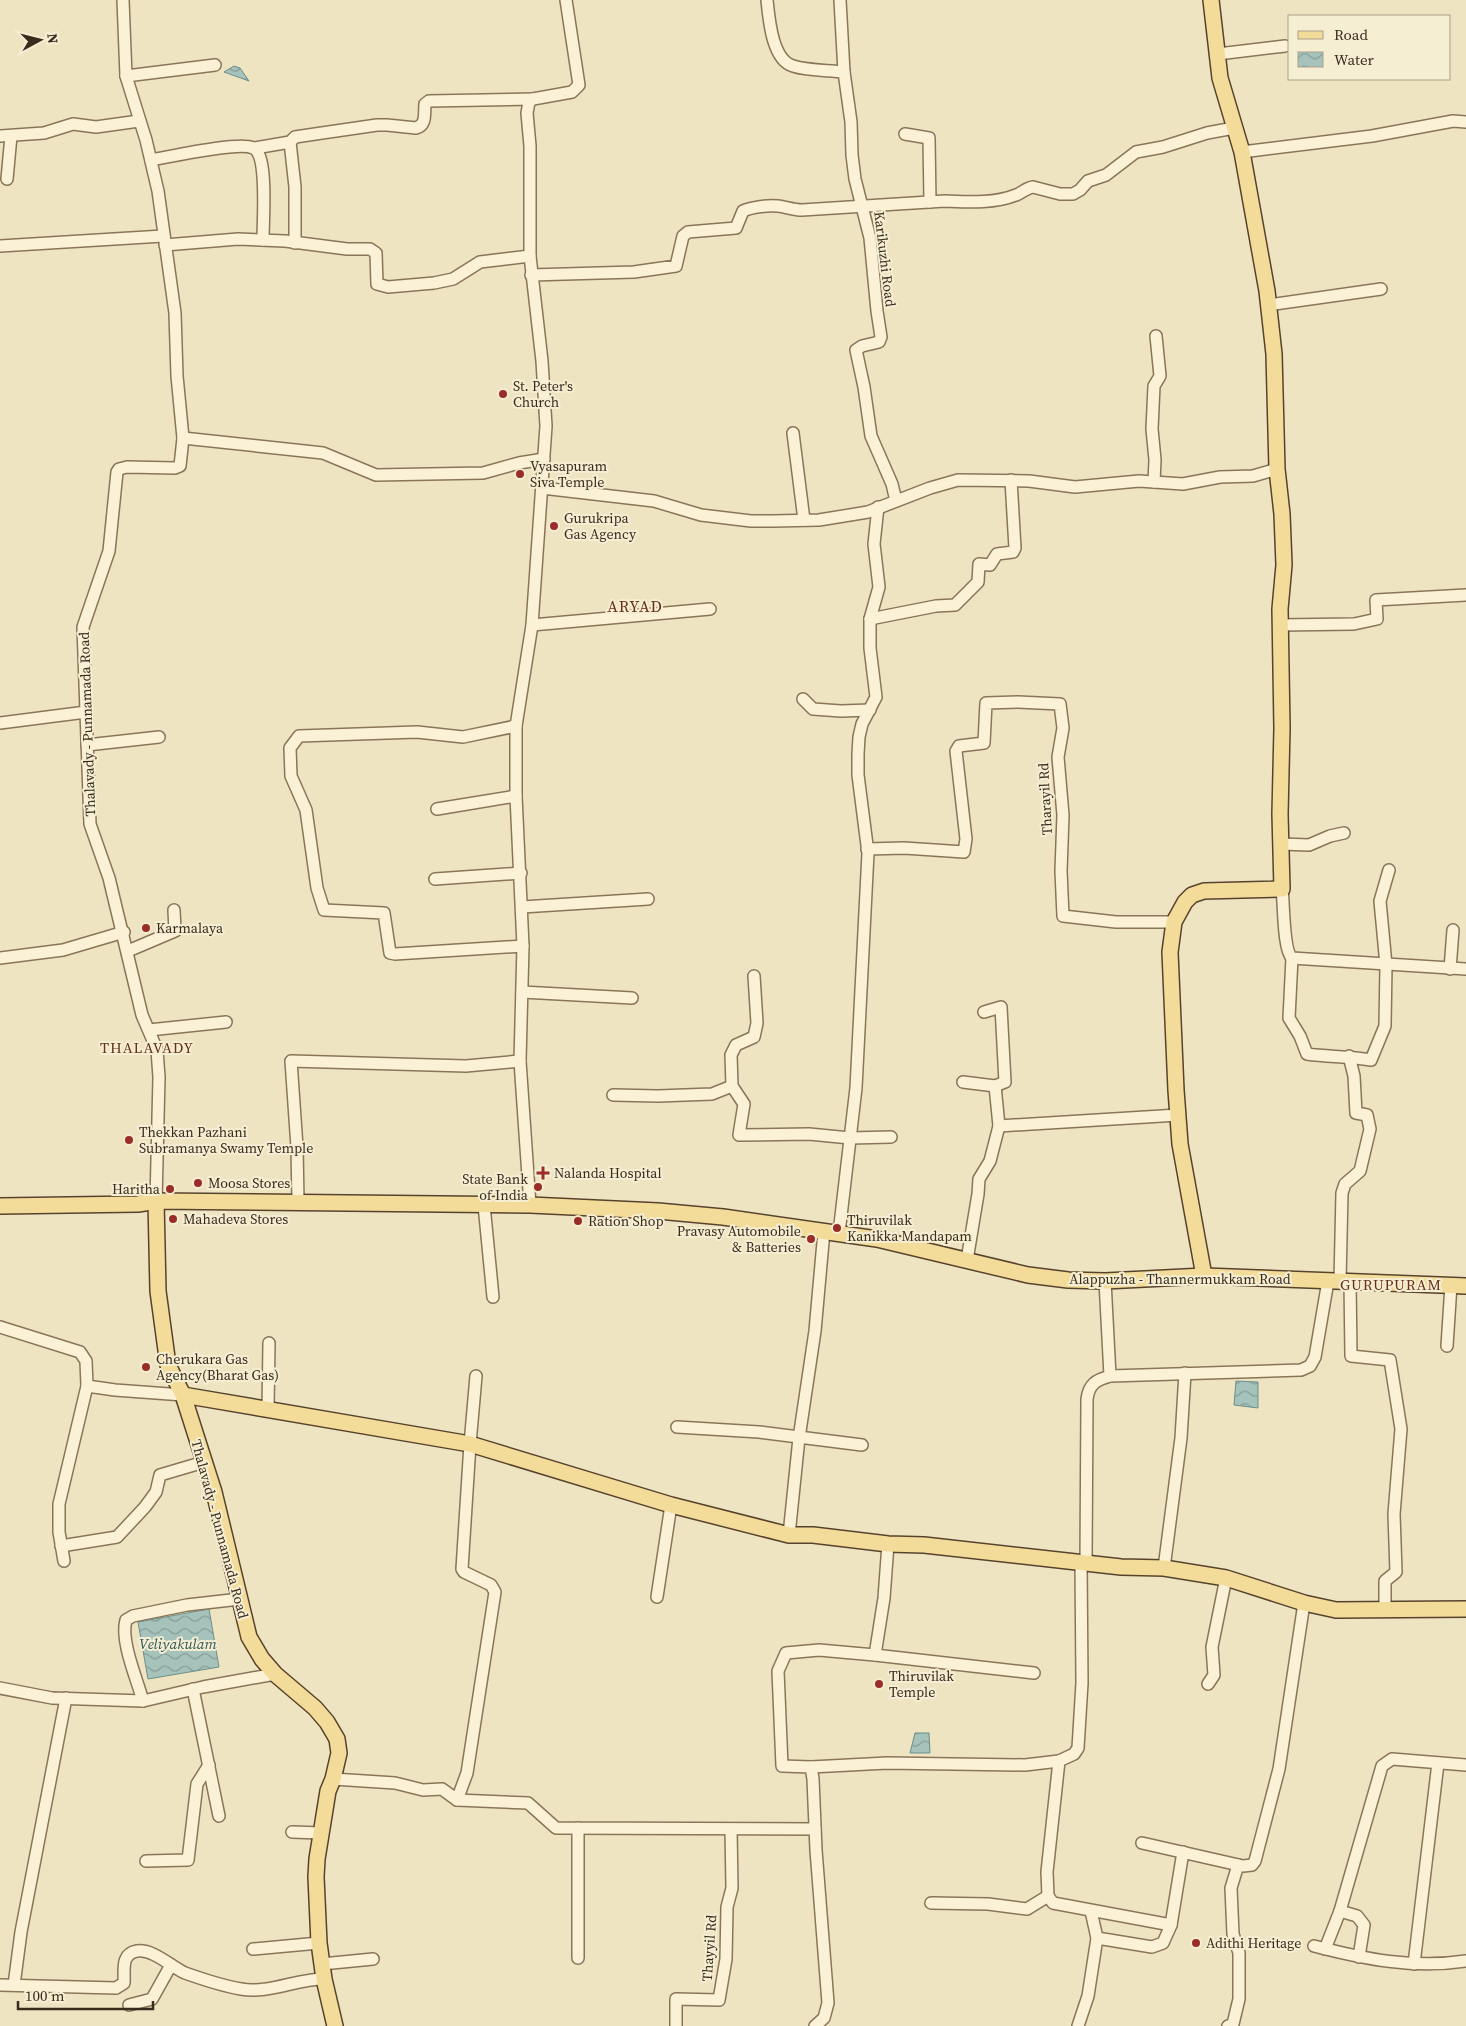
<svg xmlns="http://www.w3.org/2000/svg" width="1466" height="2026" viewBox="0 0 1466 2026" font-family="'Source Serif 4',serif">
<defs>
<pattern id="water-waves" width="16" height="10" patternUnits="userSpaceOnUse" patternTransform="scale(1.25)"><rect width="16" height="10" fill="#a5c2bb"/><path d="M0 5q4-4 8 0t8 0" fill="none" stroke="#879e97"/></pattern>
</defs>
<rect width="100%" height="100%" fill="#efe4c2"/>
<g fill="url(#water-waves)" stroke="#6b9089">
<polygon points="234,66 240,68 249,81 224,72"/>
<polygon points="1236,1381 1258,1382 1258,1408 1234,1405"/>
<polygon points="209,1609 219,1667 148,1679 138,1622"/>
<polygon points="915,1733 929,1733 930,1753 910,1753"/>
</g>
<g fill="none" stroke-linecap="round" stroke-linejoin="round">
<defs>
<g id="minor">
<polyline points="123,0 126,76 146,140 158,191 175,313 177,376 183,438 180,466 175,468 127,467 119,469 117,472 109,551 83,627 90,824 109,878 142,1015 157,1050 159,1077 156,1201"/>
<path d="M767 0C769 19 772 60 793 66 809 71 828 70 844 72"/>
<polyline points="840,0 844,72 851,122 852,155 855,179 870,238 877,311 881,337 879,342 862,346 856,350 864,387 871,436 892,484 896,501"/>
<polyline points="1218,54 1285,46"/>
<polyline points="126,76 215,65"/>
<polyline points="905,134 929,138 930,202"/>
<polyline points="0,136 44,133 73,124 96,127 139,121"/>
<polyline points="290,142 295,187 295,243"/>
<path d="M255 148 290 142 295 137 322 133 377 125H387L416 128C427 125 424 113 425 104L429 101 533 99"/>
<polyline points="1242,152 1372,136 1453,121 1466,122"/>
<path d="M151 160C169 157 239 141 253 148 255 148 257 151 258 153 267 168 263 221 263 240"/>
<polyline points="7,179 11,136"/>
<polyline points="165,245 238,239 285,241 347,249 370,249 376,253 377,284 388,287 434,283 453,279 480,262 530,256"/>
<polyline points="0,246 163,236"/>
<path d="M531 275 634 272 676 266 683 236 688 232 736 228 743 211C752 207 768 205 778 206 786 207 794 210 802 210L945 201C968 202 993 204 1016 195 1022 193 1026 188 1033 187L1060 194H1073L1080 190 1088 181 1106 175 1136 152 1163 147 1207 133 1234 128"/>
<polyline points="1268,305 1381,289"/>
<polyline points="793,433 804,520"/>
<polyline points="183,438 323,453 376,475 483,473 519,463 544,459"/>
<polyline points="1154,482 1155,460 1152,429 1154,386 1160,376 1156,336"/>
<polyline points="542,488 654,501 701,515 751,521 773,521 819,520 868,512 930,488 958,480 1029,481 1075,487 1139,481 1183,484 1220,477 1253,476 1277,469"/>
<polyline points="870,619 936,606 955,605 978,582 979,564 990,565 997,554 1013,552 1015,548 1011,480"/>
<polyline points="532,625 710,609"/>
<polyline points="1280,625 1354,624 1377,619 1376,600 1466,595"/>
<polyline points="803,699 813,709 841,711 870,710"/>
<polyline points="0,723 86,712"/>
<polyline points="516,726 463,737 417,732 299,736 290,748 291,776 306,810 317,888 324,910 384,913 390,953 395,954 523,946"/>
<polyline points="87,745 159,737"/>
<polyline points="437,809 516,796"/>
<polyline points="1281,844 1309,845 1330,836 1344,833"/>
<polyline points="867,849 904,848 964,852 966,839 956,751 959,746 984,743 986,703 1018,702 1060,704 1063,728 1058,757 1063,815 1061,871 1063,916 1116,922 1174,922"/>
<polyline points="435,879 521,873"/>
<path d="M1282 889C1284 904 1283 950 1292 958L1466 969"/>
<polyline points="522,907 648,899"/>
<polyline points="128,951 175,931 174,910"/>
<polyline points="0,958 63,950 124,932"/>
<path d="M1292 958 1289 1018 1300 1036 1307 1054C1329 1057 1348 1056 1371 1060L1385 1026 1386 965 1380 901 1389 870"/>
<polyline points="1450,969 1453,930"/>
<polyline points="522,992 632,998"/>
<polyline points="984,1012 1001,1007 1005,1082 995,1086"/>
<polyline points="149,1030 226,1022"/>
<polyline points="963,1082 995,1086 999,1126 990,1161 979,1179 978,1194 967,1260"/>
<polyline points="732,1086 731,1055 736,1045 754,1037 757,1023 754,976"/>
<polyline points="613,1095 658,1096 712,1094 732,1086 744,1104 739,1135 809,1134 850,1138 891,1137"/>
<polyline points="999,1126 1178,1115"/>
<polyline points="298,1202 297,1147 291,1061 466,1066 520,1061"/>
<polyline points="484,1205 493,1297"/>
<polyline points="530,1205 520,1061 523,946 516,796 516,726 532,625 546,426 542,361 530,256 530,146 527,113 529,102 533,99 572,92 579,85 566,0"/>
<polyline points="839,1233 856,1088 868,853 858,775 858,754 859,737 862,724 876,697 870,648 870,619 879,587 874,544 878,507"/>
<polyline points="1105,1281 1110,1376"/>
<polyline points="1340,1281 1342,1193 1345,1184 1360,1171 1370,1129 1367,1115 1356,1113 1354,1076 1349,1056"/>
<polyline points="1350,1281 1351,1356 1390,1360 1401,1429 1394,1514 1396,1572 1385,1581 1385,1611"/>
<polyline points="0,1327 80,1352 86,1361 87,1386 115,1390 183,1395"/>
<polyline points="1447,1346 1451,1285"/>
<polyline points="268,1409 269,1343"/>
<polyline points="677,1427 759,1432 862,1445"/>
<polyline points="789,1535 799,1438 815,1331 824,1231"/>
<polyline points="61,1546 117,1537 145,1507 156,1492 160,1475 204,1462"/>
<polyline points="64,1561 59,1532 59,1504 87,1386"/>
<polyline points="1081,1562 1082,1683 1078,1748 1074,1754 1059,1761 1047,1872 1048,1896 1053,1903 1171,1925"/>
<path d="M1086 1563 1087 1399C1089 1384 1096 1380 1110 1376L1301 1370 1310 1366 1315 1357 1328 1281"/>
<polyline points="1164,1568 1181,1438 1185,1373"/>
<polyline points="657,1597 671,1505"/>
<polyline points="875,1655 884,1598 888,1544"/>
<polyline points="1208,1684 1214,1675 1212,1647 1226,1578"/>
<polyline points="0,1688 52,1698 143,1701 203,1687 275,1674"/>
<polyline points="193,1689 219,1816"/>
<path d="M143 1701C137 1679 120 1641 126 1620L133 1616 187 1605 240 1599"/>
<polyline points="811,1767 887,1763 1025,1765 1059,1761"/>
<polyline points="333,1779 395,1783 423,1790 442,1789 457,1800 467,1773 495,1592 491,1585 464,1572 462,1569 470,1444 476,1376"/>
<polyline points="457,1800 528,1803 556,1828 815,1829"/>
<polyline points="292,1832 321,1833"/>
<polyline points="1142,1843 1243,1866 1252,1865 1255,1861 1279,1769 1304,1603"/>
<polyline points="146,1861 188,1860 197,1784 209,1765"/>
<polyline points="931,1903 988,1904 1027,1909 1048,1896"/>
<polyline points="1097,1938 1152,1947 1163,1943 1171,1925 1183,1852"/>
<path d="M1314 1946C1364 1959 1414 1969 1466 1961"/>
<polyline points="253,1949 319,1943"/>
<polyline points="1325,1949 1340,1911"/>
<polyline points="1359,1957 1364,1925 1357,1916 1340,1911 1382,1766 1392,1759 1466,1765"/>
<polyline points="578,1958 578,1828"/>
<polyline points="322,1964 373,1959"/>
<polyline points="1414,1964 1438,1763"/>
<path d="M0 1985 116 1988 124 1983C125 1971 120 1954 137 1951 154 1949 171 1967 185 1973 202 1979 223 1986 241 1989 268 1994 296 1979 324 1979"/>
<polyline points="14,1985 21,1932 66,1698"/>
<polyline points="129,2005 152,1999 171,1965"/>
<polyline points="676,2026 676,1999 719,2000 726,1959 727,1907 732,1888 731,1829"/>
<polyline points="815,2026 824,2018 828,2003 816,1850 813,1779 811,1767 782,1766 778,1671 786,1653 819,1650 875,1655 1034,1673"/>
<polyline points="1078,2026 1088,1996 1097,1938 1091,1911"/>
<polyline points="1228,2026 1233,2024 1239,1999 1239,1953 1233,1934 1231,1888 1238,1865"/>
</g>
<g id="major">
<polyline points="156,1201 158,1291 168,1365 183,1395 214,1492 249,1637 262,1659 275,1674 315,1708 327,1722 337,1739 339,1753 333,1779 328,1791 317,1859 316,1877 319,1943 324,1979 335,2026"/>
<polyline points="0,1206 138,1204 156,1201 530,1205 658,1211 723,1217 877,1239 1028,1275 1068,1280 1105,1281 1204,1276 1466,1286"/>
<polyline points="1204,1276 1180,1144 1176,1090 1170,952 1174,922 1185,902 1192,895 1204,891 1282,889 1280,814 1282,728 1280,609 1284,565 1282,514 1277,469 1274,354 1267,291 1242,152 1220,78 1211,0"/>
<polyline points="183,1395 470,1444 671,1505 789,1535 813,1535 888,1544 924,1545 1121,1567 1164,1568 1226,1578 1304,1603 1336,1610 1466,1609"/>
</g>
</defs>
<use href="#minor" stroke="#8a7559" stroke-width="14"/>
<use href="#major" stroke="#57432d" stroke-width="18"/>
<use href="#minor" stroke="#faf1d6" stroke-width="11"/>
<use href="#major" stroke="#f3dc99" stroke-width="15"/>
</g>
<g fill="#9a2d27" stroke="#f6eed2" stroke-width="2">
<circle cx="503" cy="394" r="5"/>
<circle cx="520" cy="474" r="5"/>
<circle cx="554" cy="526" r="5"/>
<circle cx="146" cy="928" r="5"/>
<circle cx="129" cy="1140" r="5"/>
<path d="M540.5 1165.5h5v5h5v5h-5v5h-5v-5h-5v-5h5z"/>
<circle cx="198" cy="1183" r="5"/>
<circle cx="538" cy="1187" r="5"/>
<circle cx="170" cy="1189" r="5"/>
<circle cx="173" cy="1219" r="5"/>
<circle cx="578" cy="1221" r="5"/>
<circle cx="837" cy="1228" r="5"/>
<circle cx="811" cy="1239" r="5"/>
<circle cx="146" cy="1367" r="5"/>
<circle cx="879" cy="1684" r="5"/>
<circle cx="1196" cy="1943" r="5"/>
</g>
<g text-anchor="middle" stroke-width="4" stroke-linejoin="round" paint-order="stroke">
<g font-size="14" fill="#392c1d" stroke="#f6eed2">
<text transform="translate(885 259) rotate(83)" y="5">Karikuzhi Road</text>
<text transform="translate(87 724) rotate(-92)" y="5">Thalavady - Punnamada Road</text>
<text transform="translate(1045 799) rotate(-93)" y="5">Tharayil Rd</text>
<text x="1180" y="1284">Alappuzha - Thannermukkam Road</text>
<text transform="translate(220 1529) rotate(75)" y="5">Thalavady - Punnamada Road</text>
<text transform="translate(709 1948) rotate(-86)" y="5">Thayyil Rd</text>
</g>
<g font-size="14" fill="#392c1d" stroke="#f6eed2" text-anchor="start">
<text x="513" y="391">St. Peter's<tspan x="513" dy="16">Church</tspan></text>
<text x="530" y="471">Vyasapuram<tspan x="530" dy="16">Siva Temple</tspan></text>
<text x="564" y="523">Gurukripa<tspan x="564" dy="16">Gas Agency</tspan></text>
<text x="156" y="933">Karmalaya</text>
<text x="139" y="1137">Thekkan Pazhani<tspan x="139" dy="16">Subramanya Swamy Temple</tspan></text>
<text x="554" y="1178">Nalanda Hospital</text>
<text x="528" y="1184" text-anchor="end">State Bank<tspan x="528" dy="16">of India</tspan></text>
<text x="208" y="1188">Moosa Stores</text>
<text x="160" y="1194" text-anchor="end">Haritha</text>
<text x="183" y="1224">Mahadeva Stores</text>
<text x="847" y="1225">Thiruvilak<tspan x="847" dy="16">Kanikka Mandapam</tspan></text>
<text x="588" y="1226">Ration Shop</text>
<text x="801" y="1236" text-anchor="end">Pravasy Automobile<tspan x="801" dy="16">&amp; Batteries</tspan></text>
<text x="156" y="1364">Cherukara Gas<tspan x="156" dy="16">Agency(Bharat Gas)</tspan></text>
<text x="889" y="1681">Thiruvilak<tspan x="889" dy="16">Temple</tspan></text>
<text x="1206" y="1948">Adithi Heritage</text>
</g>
<g font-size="15" letter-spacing="1" fill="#672f1c" stroke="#f6eed2">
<text x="147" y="1053">THALAVADY</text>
<text x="1391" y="1290">GURUPURAM</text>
</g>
<g font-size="15" font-style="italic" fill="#2c5959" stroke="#f6eed2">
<text x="178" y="1649">Veliyakulam</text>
</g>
<g font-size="16" letter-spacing="1" fill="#672f1c" stroke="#f6eed2">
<text x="635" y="612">ARYAD</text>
</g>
</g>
<rect x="1288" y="15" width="162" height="65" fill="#f6eed2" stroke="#aaa08a"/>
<rect x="1298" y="31" width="25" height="8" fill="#f3dc99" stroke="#aaa08a"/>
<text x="1334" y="40" font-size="15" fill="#392c1d">Road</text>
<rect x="1298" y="52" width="25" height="15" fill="url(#water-waves)" stroke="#aaa08a"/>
<text x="1334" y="65" font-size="15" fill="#392c1d">Water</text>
<g transform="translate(40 40) rotate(83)" stroke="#f6eed2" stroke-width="4" paint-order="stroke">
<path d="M0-4L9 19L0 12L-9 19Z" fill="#392c1d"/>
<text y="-8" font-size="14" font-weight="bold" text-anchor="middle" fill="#392c1d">N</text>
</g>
<path d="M18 2001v8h135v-8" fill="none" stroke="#392c1d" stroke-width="2.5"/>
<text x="25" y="2001" font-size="15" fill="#392c1d" stroke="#f6eed2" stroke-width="4" paint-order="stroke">100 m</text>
</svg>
